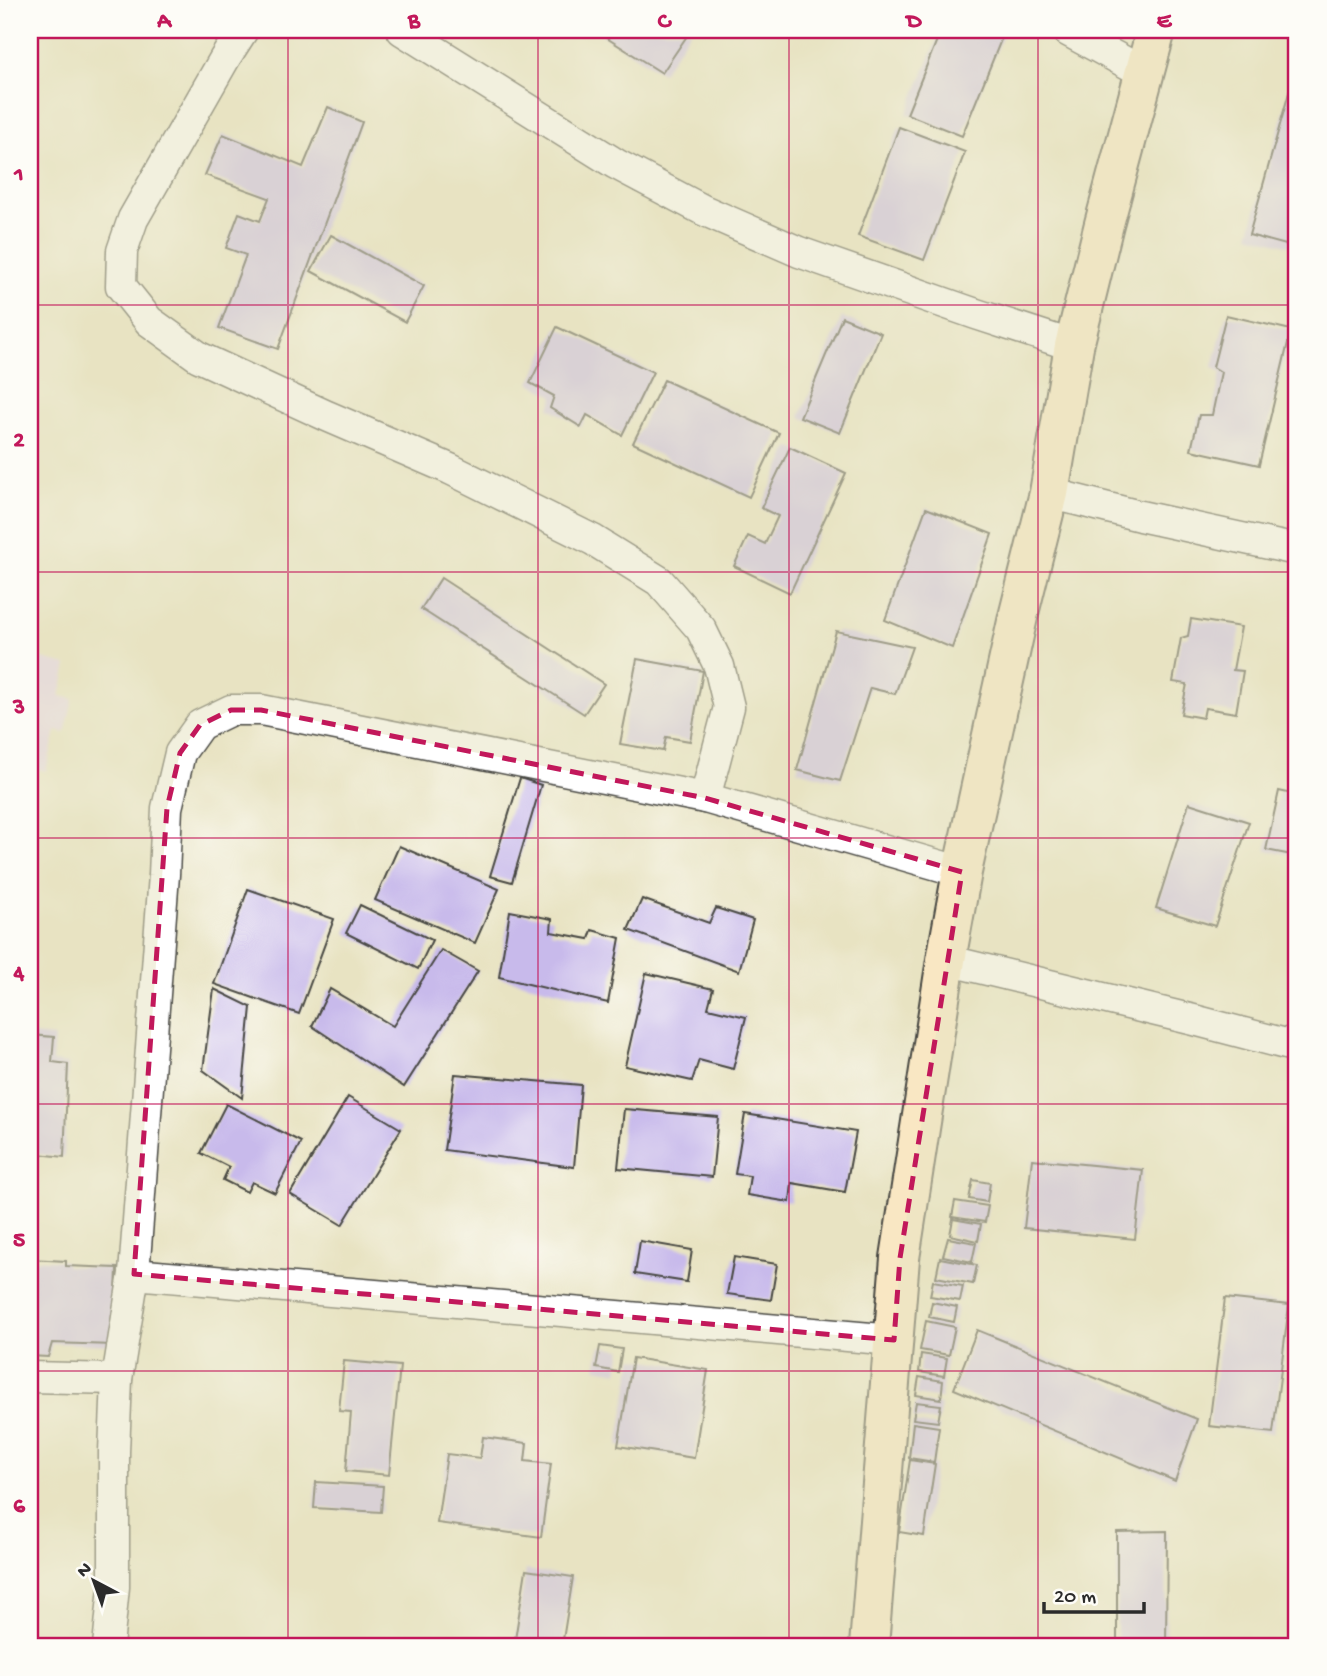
<svg xmlns="http://www.w3.org/2000/svg" width="1327" height="1676" viewBox="0 0 1327 1676" font-family="'Gochi Hand',sans-serif">
<rect width="100%" height="100%" fill="#fdfcf7"/>
<filter id="ink" filterUnits="userSpaceOnUse"><feTurbulence type="fractalNoise" baseFrequency=".0143" numOctaves="2"/><feDisplacementMap in="SourceGraphic" scale="14" xChannelSelector="R" yChannelSelector="G"/><feConvolveMatrix kernelMatrix="1 2 1 2 8 2 1 2 1" color-interpolation-filters="sRGB"/></filter>
<filter id="wash" filterUnits="userSpaceOnUse"><feTurbulence type="fractalNoise" baseFrequency=".00686" numOctaves="4" result="noise"/><feDisplacementMap in="SourceGraphic" scale="28" xChannelSelector="R" yChannelSelector="G"/><feGaussianBlur stdDeviation="1.57" result="paint"/><feColorMatrix in="noise" values="0 0 0 0 0 0 0 0 0 0 0 0 0 0 0 0 0 1.4 0 .05"/><feComposite in="paint" operator="in"/></filter>
<g filter="url(#wash)">
<rect width="100%" height="100%" fill="#e8e3c2"/>
<polygon fill="#e5d3f1" points="30,656 67,665 60,696 73,699 65,733 56,731 46,771 30,768"/>
<g id="blocks">
<g fill="#c8baeb">
<polygon points="594,30 691,30 662,73"/>
<polygon points="941,30 1005,30 962,136 907,114"/>
<polygon points="1292,82 1297,83 1297,248 1249,235"/>
<polygon points="328,107 362,122 278,349 219,328 246,255 226,248 239,213 260,221 269,198 205,175 223,134 303,167"/>
<polygon points="899,127 965,152 924,260 858,236"/>
<polygon points="331,235 424,286 405,322 311,271"/>
<polygon points="1226,315 1291,330 1259,465 1191,450 1199,415 1212,415 1221,372 1213,367"/>
<polygon points="842,317 881,333 840,433 800,417"/>
<polygon points="557,327 653,372 622,435 587,415 581,427 550,408 554,396 530,383"/>
<polygon points="664,380 779,433 749,497 633,443"/>
<polygon points="790,447 846,473 790,593 734,566 748,536 765,544 778,516 761,508"/>
<polygon points="926,508 992,534 952,648 885,620"/>
<polygon points="441,578 604,684 584,714 421,609"/>
<polygon points="1191,619 1241,627 1233,670 1243,671 1236,713 1205,708 1203,718 1181,714 1187,684 1173,682 1181,638 1188,636"/>
<polygon points="836,631 912,647 895,694 870,688 840,781 797,770"/>
<polygon points="637,659 703,671 690,741 666,737 663,751 620,744"/>
<polygon points="520,778 541,785 512,882 490,876"/>
<polygon points="1279,791 1297,795 1297,856 1266,850"/>
<polygon points="1189,803 1249,822 1215,926 1156,908"/>
<polygon points="399,846 499,889 475,943 375,900"/>
<polygon points="248,889 334,919 299,1014 214,984"/>
<polygon points="642,899 709,923 716,908 753,920 739,971 628,930"/>
<polygon points="360,905 432,940 418,969 346,933"/>
<polygon points="510,911 552,919 551,932 589,939 592,930 620,938 608,1003 499,977"/>
<polygon points="441,950 478,971 404,1087 312,1026 330,989 393,1026"/>
<polygon points="646,973 713,989 708,1008 746,1017 733,1069 699,1060 692,1081 625,1066"/>
<polygon points="214,989 251,1007 242,1098 203,1070"/>
<polygon points="30,1035 54,1037 52,1062 68,1064 64,1157 30,1153"/>
<polygon points="455,1074 581,1085 574,1167 444,1150"/>
<polygon points="348,1097 401,1129 342,1225 290,1194"/>
<polygon points="226,1104 301,1142 275,1193 252,1182 247,1192 223,1180 229,1167 201,1153"/>
<polygon points="624,1109 718,1117 712,1177 618,1168"/>
<polygon points="745,1114 856,1132 845,1192 792,1183 790,1202 747,1195 750,1176 735,1174"/>
<polygon points="1032,1159 1143,1170 1135,1239 1024,1228"/>
<polygon points="973,1180 990,1183 987,1202 969,1199"/>
<polygon points="955,1201 988,1206 985,1222 952,1217"/>
<polygon points="953,1219 981,1224 978,1241 950,1235"/>
<polygon points="948,1238 976,1243 972,1262 943,1256"/>
<polygon points="640,1241 692,1250 687,1282 635,1274"/>
<polygon points="734,1257 777,1264 771,1300 727,1294"/>
<polygon points="940,1258 977,1265 973,1284 936,1277"/>
<polygon points="30,1259 66,1261 66,1266 117,1268 114,1345 52,1343 48,1357 30,1356"/>
<polygon points="933,1281 963,1286 960,1301 930,1296"/>
<polygon points="1225,1298 1289,1305 1273,1433 1209,1426"/>
<polygon points="932,1302 957,1307 954,1322 929,1317"/>
<polygon points="926,1321 955,1327 949,1355 920,1350"/>
<polygon points="977,1330 1197,1419 1175,1481 954,1389"/>
<polygon points="600,1346 622,1349 618,1372 596,1368"/>
<polygon points="921,1354 947,1358 944,1376 919,1372"/>
<polygon points="633,1358 708,1370 694,1458 618,1446"/>
<polygon points="344,1361 400,1366 389,1475 346,1471 351,1412 339,1411"/>
<polygon points="919,1377 943,1381 941,1399 916,1395"/>
<polygon points="916,1402 941,1405 938,1422 913,1419"/>
<polygon points="913,1423 939,1427 934,1462 909,1458"/>
<polygon points="483,1437 527,1443 525,1461 551,1464 541,1537 437,1523 447,1454 480,1458"/>
<polygon points="910,1460 935,1464 924,1536 899,1532"/>
<polygon points="316,1482 383,1486 381,1512 314,1508"/>
<polygon points="1167,1531 1166,1646 1117,1646 1117,1532"/>
<polygon points="526,1570 573,1577 562,1646 514,1646"/>
</g>
</g>
</g>
<g filter="url(#ink)">
<use href="#blocks" fill-opacity="0" stroke="#474742" stroke-width="2"/>
<g fill="none" stroke-linecap="round" stroke-linejoin="round">
<defs>
<g id="street">
<polyline points="243,30 225,58 133,219 122,251 121,286 149,321 199,357 327,416 450,469 593,540 659,581 701,629 719,666 729,707 705,798"/>
<polyline points="402,30 616,164 703,210 799,252 976,314 1074,346"/>
<polyline points="1066,30 1145,73"/>
<polyline points="1049,493 1140,516 1297,550"/>
<polyline points="946,960 1194,1020 1297,1047"/>
<polyline points="134,1274 894,1340"/>
<polyline points="30,1377 117,1379"/>
<polyline points="108,1646 114,1587 114,1452 117,1379 134,1274 164,875 167,808 180,753 200,725 231,710 261,710 705,798 962,872"/>
</g>
<polyline id="secondary" points="869,1646 900,1258 946,960 962,872 1018,617 1049,493 1074,346 1104,224 1156,30"/>
</defs>
<use href="#street" stroke="#474742" stroke-width="33"/>
<use href="#secondary" stroke="#474742" stroke-width="42"/>
<use href="#street" stroke="#fff" stroke-width="30"/>
<use href="#secondary" stroke="#f9e7c3" stroke-width="38"/>
</g>
</g>
<path d="M0 0H1327V1676H0ZM231 710H261L705 798 962 872 900 1258 894 1340 134 1274 167 808 180 753 200 725Z" fill="#e8e3c2" fill-opacity=".55" fill-rule="evenodd"/>
<path fill="none" stroke="#c2185b" stroke-width="5" stroke-dasharray="14 9" stroke-linejoin="round" d="M231 710H261L705 798 962 872 900 1258 894 1340 134 1274 167 808 180 753 200 725Z"/>
<path fill="none" stroke="#c2185b" stroke-width="2" stroke-opacity="0.55" d="M288 30V1646M538 30V1646M789 30V1646M1038 30V1646M30 305H1297M30 572H1297M30 838H1297M30 1104H1297M30 1371H1297"/>
<rect width="1327" height="1676" fill="none" stroke="#fdfcf7" stroke-width="77"/>
<g transform="translate(94 1581) rotate(319)" stroke="#fdfcf7" stroke-width="5" paint-order="stroke">
<path d="M0-5L12 26L0 18L-12 26Z" fill="#2b2b2b"/>
<text y="-10" font-size="19" font-weight="bold" text-anchor="middle" fill="#2b2b2b">N</text>
</g>
<path d="M1044 1602v10h100v-10" fill="none" stroke="#2b2b2b" stroke-width="3.5"/>
<text x="1054" y="1602" font-size="21" fill="#2b2b2b" stroke="#fdfcf7" stroke-width="5" paint-order="stroke">20 m</text>
<rect x="38" y="38" width="1250" height="1600" fill="none" stroke="#c2185b" stroke-width="2.5"/>
<g font-size="23" text-anchor="middle" font-weight="bold" fill="#c2185b">
<text x="164" y="27">A</text>
<text x="414" y="27">B</text>
<text x="664" y="27">C</text>
<text x="914" y="27">D</text>
<text x="1164" y="27">E</text>
<text x="19" y="180">1</text>
<text x="19" y="446">2</text>
<text x="19" y="713">3</text>
<text x="19" y="979">4</text>
<text x="19" y="1246">5</text>
<text x="19" y="1512">6</text>
</g>
</svg>
